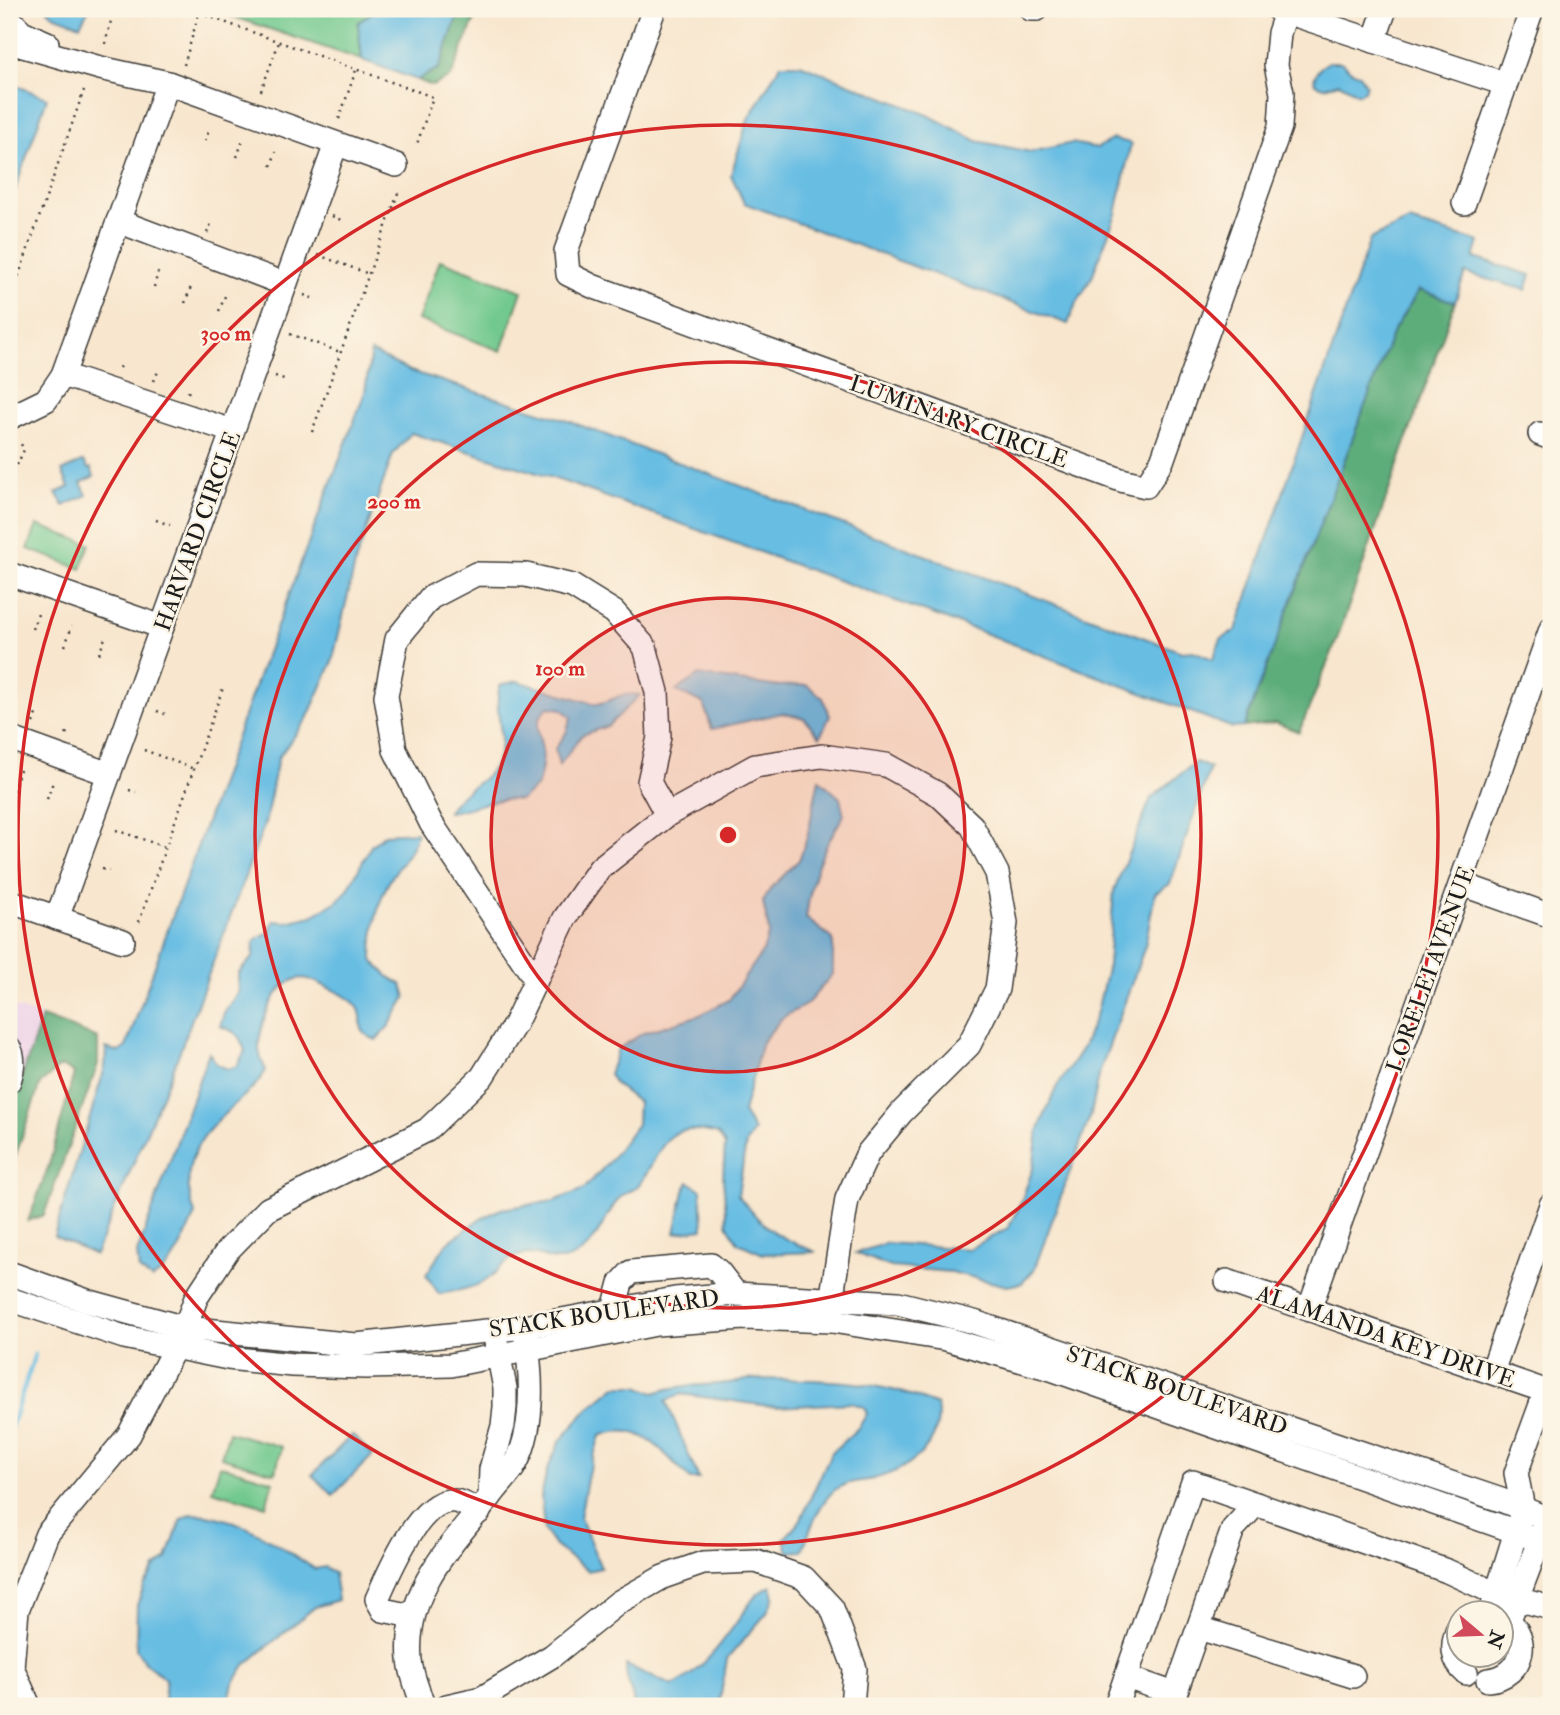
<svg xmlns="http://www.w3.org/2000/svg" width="1560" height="1715" viewBox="0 0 1560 1715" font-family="'IM FELL Double Pica',serif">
<rect width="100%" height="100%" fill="#fcf5e5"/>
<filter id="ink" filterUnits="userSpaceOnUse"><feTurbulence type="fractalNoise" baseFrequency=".0143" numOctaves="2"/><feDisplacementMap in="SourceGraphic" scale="14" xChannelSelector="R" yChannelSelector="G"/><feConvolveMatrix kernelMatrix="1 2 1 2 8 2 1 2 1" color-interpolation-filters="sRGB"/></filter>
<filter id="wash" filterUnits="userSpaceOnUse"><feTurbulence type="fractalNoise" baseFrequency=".00686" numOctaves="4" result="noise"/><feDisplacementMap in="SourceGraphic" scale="28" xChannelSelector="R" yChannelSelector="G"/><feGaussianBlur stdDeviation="1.57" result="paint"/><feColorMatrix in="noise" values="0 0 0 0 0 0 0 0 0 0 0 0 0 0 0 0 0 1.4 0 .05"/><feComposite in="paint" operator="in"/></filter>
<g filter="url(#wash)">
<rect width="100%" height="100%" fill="#f8e6ce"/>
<polygon fill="#edd1e9" points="9,1005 42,1017 9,1115"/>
<g fill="#72c98f" stroke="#477256" stroke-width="2">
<polygon points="210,9 376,9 358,23 362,60"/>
<polygon points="440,260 522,291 501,351 418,320"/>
<polygon points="37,525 90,544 81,569 28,549"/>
<polygon points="229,1432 282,1447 275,1473 221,1457"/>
<polygon points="220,1465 273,1481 266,1506 212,1491"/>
</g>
<g fill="#5dad7a" stroke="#3c644b" stroke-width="2">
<polygon points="460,9 479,9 451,77 432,86 417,80 439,68"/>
<polygon points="1419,290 1455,302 1335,645 1299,732 1276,723 1244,727 1393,331"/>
<polygon points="42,1017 98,1038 98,1064 44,1215 28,1221 49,1165 74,1073 61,1066 40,1084 9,1175 9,1115"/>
</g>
<g fill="#67bde3" stroke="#426c80" stroke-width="2">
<polygon points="47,9 89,9 80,25 53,15"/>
<polygon points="376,9 460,9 439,68 417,80 362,60 358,23"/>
<path d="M1329 62H1341L1351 71 1359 74 1366 85 1364 91 1359 94 1339 83 1324 87 1315 84C1312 74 1320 67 1329 62Z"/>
<polygon points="781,64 800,64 928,115 977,141 1031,152 1072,143 1097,148 1113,139 1131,143 1116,214 1091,279 1075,306 1068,324 744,203 731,175 748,119"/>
<polygon points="10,83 47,98 9,207 9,87"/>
<polygon points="1409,221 1479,242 1474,258 1531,275 1526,290 1465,273 1455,302 1419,290 1393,331 1244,727 1233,728 979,631 562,481 411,433 393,454 356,560 332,663 307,719 278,758 265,823 174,1067 95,1255 54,1236 105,1067 106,1048 119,1052 126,1047 258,677 365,392 371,352 410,371 566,420 1182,652 1193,651 1213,659 1221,639 1236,630 1370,239"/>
<polygon points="84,461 88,469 91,468 94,476 81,483 87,495 64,506 56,493 69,487 62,471"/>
<polygon points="699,675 773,686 807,685 823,698 830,716 820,737 804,718 782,713 712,729 703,703 676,691"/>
<path d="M517 681 595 704C616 702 616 691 640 695L608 726 582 735 559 766 555 749 566 733 571 717 562 709 548 707C532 723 539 731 542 750 544 761 541 774 538 785L521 800C488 797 477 809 448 812 459 789 487 784 497 761 508 736 492 710 500 685Z"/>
<polygon points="1196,762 1210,768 1170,884 1155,893 1145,946 1100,1071 1091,1114 1034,1270 1022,1283 1007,1286 951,1272 891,1267 856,1253 887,1243 969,1249 1008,1228 1020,1205 1033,1168 1038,1131 1056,1088 1083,1047 1097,1012 1108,965 1114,890 1151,798"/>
<path d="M819 779 840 798 844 815C820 853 812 873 806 918L833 939V974L807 1004 782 1018 762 1042 743 1112 754 1131 746 1143 738 1195C764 1229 777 1237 816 1252L763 1254 738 1243 727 1224 723 1179 725 1145 718 1134C706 1131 688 1127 676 1133 661 1140 650 1171 639 1185 633 1192 623 1192 618 1200 604 1217 599 1239 581 1252 555 1271 544 1250 520 1255 505 1258 497 1274 485 1281 471 1289 455 1291 439 1294L426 1275 446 1244 478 1220 501 1209 554 1201 584 1189 609 1162 637 1124 638 1102 615 1084 609 1074 618 1049 643 1033 700 1015 729 1000 763 951 769 932 763 902 771 888 799 860 807 838Z"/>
<path d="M417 832C411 856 402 860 390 880 376 904 372 933 372 960L388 976 402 985 406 997 389 1026 376 1040C351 1030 368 1021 357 1006 351 999 337 991 329 988 322 985 312 979 304 978 281 978 269 1004 263 1023 258 1043 256 1051 266 1070 259 1084 249 1091 237 1102 200 1136 176 1162 195 1214 186 1236 174 1267 152 1279L139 1270 137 1253 209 1052 217 1065 228 1069 237 1066 245 1051C240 1035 235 1031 220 1026L224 1013 238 992V974L253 957 254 941 270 932 273 921 287 922 312 916 337 901 347 891 371 846 385 834Z"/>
<polygon points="689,1182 701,1190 703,1229 675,1233 684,1191"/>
<path d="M750 1379C817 1380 874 1377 937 1405 944 1445 908 1470 873 1479 861 1482 847 1481 836 1489 818 1503 810 1531 802 1551L788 1552 784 1539 800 1521 831 1453 858 1428 867 1414 864 1407 851 1403 776 1407 681 1394 666 1401 699 1479H690C663 1453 642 1419 600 1436L588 1474 580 1517 601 1568 588 1571 555 1546 544 1530 541 1497 547 1470 560 1441 588 1409 616 1386H638L654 1393C687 1381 717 1388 750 1379Z"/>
<polygon points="352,1435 373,1455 333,1495 312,1475"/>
<path d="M192 1514C239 1514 277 1545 315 1569L325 1567 334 1573 338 1600 315 1607 245 1665 233 1684 227 1706H163L166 1679 145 1663 136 1649 137 1605 145 1584 155 1568 167 1559 181 1519Z"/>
<path d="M771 1586 774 1597 766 1614 727 1659 719 1706H634C633 1691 625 1680 626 1665L673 1686C702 1671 723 1642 741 1616 754 1599 751 1596 771 1586Z"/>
</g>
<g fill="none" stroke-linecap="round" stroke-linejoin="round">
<polyline stroke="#67bde3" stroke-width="4.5" points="9,1433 35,1354"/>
</g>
</g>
<g filter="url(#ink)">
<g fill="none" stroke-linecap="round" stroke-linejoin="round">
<defs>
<g id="minor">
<polyline points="654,9 566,251 568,274 592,286 1121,480 1146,486 1162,461 1280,127 1282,93 1276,65 1279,33 1286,12"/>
<polyline points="1031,9 1037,9"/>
<polyline points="1277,9 1505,84"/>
<polyline points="9,19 22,32 47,43"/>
<polyline points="1374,41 1385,9"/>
<polyline points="9,42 100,68 168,83 396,165"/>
<polyline points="1464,203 1532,9"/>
<polyline points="118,221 285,284"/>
<polyline points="63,375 232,431"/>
<polyline points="9,418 46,400 63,375 168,83"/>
<polyline points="1540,434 1551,438"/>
<polyline points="9,574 162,627"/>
<polyline points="9,738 109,774"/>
<polyline points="1461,884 1551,916"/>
<polyline points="9,901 123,941"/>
<polyline points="57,918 336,144"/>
<polyline points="536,980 431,823 395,750 386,696 397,639 430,598 476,574 526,575 572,586 614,612 645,647 657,692 659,737 649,782 667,815"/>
<path d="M9 1048C15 1057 12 1072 9 1081"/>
<polyline points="9,1273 87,1301 185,1328 356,1345 524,1327 675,1299 736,1294 898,1303 974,1322 1501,1500 1551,1520"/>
<polyline points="1227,1281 1551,1393"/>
<polyline points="9,1299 124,1337 228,1358 292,1365 366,1367 451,1365 656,1324 744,1318 832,1321 946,1339 1051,1369 1551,1544"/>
<polyline points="614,1309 621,1283 631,1272 711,1265 719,1272 736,1294"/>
<polyline points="1309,1310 1551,629"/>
<polyline points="1492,1372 1551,1205"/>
<polyline points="490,1497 491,1469 503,1426 505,1407 505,1388 496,1342"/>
<polyline points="1491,1612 1523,1509 1516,1473 1546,1391"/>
<path d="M412 1616 383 1610 377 1599C389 1573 417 1504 449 1501 459 1499 470 1507 479 1512"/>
<polyline points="1509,1620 1544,1528"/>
<polyline points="1199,1628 1353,1676"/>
<path d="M1458 1628C1451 1645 1452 1661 1466 1673"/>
<polyline points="1126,1677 1175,1694 1233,1529 1256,1504"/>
<path d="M1488 1680C1525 1677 1534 1633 1500 1615"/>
<polyline points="29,1706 12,1667 17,1610 47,1534 129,1435 185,1328 196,1298 227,1251 268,1209 427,1130 482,1077 515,1024 565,918 600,868 667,815 755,766 822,756 886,765 938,794 972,826 997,873 1006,923 997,989 969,1045 902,1112 868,1153 847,1199 833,1289 832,1321"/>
<path d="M423 1706C419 1692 411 1675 410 1660 404 1589 452 1545 493 1493 499 1485 507 1477 513 1468 535 1433 532 1377 526 1338"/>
<polyline points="447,1706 482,1698 552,1656 619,1602 663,1577 703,1563 756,1561 804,1578 832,1608 855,1669 852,1706"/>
<polyline points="1116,1706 1193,1482 1447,1571 1497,1594 1551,1608"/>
</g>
</defs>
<use href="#minor" stroke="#3d3a37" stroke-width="26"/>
<g stroke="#3d3a37" stroke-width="2.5" stroke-dasharray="2 5" stroke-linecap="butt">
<polyline points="194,9 199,13 433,97 416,147"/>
<polyline points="105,44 114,9"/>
<polyline points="184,65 199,13"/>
<polyline points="261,91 279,42"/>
<polyline points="339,119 356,70"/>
<polyline points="205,141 210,128"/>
<polyline points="237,157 243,140"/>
<polyline points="271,166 276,152"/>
<polyline points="332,216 341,220"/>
<polyline points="207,233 211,224"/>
<polyline points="318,255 369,274"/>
<polyline points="154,287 158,272"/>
<polyline points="304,295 312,298"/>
<polyline points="9,303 84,90"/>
<polyline points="185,303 192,284"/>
<polyline points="219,311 225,296"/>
<polyline points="290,334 340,352"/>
<polyline points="119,368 122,362"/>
<polyline points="275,376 284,379"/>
<polyline points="154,381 159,369"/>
<polyline points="188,393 190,387"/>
<polyline points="312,432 398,193"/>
<polyline points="17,465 24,450 21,444"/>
<polyline points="9,467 12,468"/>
<polyline points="9,489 12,478"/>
<polyline points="156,520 170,525"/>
<polyline points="32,629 38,614"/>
<polyline points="65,646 72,626"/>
<polyline points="99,654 105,638"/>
<polyline points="157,711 165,714"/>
<polyline points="33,723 37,711"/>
<polyline points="66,734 69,729"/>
<polyline points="144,750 194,769"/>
<polyline points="129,790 136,792"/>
<polyline points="13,791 20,770"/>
<polyline points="47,799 53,782"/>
<polyline points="116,830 165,847"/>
<polyline points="102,869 109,871"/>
<polyline points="21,881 22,876"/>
<polyline points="139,922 223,688"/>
</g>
<use href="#minor" stroke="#fff" stroke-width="23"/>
</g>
</g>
<circle cx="728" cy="835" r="237" fill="#d62828" fill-opacity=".12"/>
<g fill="none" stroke="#d62828" stroke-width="3.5">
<circle cx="728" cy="835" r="237"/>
<circle cx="728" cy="835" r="473"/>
<circle cx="728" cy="835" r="710"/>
</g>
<g text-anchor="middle" stroke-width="5" stroke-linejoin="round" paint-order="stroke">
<g font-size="23" fill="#1c1c1c" stroke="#fcf5e5">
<text transform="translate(959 421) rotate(20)" y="8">LUMINARY CIRCLE</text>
<text transform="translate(197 531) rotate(-70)" y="8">HARVARD CIRCLE</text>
<text transform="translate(1430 969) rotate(-70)" y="8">LORELEI AVENUE</text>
<text transform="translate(604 1313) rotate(-8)" y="8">STACK BOULEVARD</text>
<text transform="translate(1386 1336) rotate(19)" y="8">ALAMANDA KEY DRIVE</text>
<text transform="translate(1177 1390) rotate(19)" y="8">STACK BOULEVARD</text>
</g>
</g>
<circle cx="728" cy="835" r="10" fill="#d62828" stroke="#fcf5e5" stroke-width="3.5"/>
<g font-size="21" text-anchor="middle" font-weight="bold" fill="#d62828" stroke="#fcf5e5" stroke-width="5" stroke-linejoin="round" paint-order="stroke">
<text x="226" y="340">300 m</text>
<text x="394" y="508">200 m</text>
<text x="560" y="675">100 m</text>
</g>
<rect width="1560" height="1715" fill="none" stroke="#fcf5e5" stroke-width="35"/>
<g transform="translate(1480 1634) rotate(109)"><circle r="33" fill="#fcf5e5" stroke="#a29e95" stroke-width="2"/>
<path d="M0-5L12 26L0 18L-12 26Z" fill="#d1495b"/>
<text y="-10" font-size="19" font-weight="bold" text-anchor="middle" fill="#1c1c1c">N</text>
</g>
</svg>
